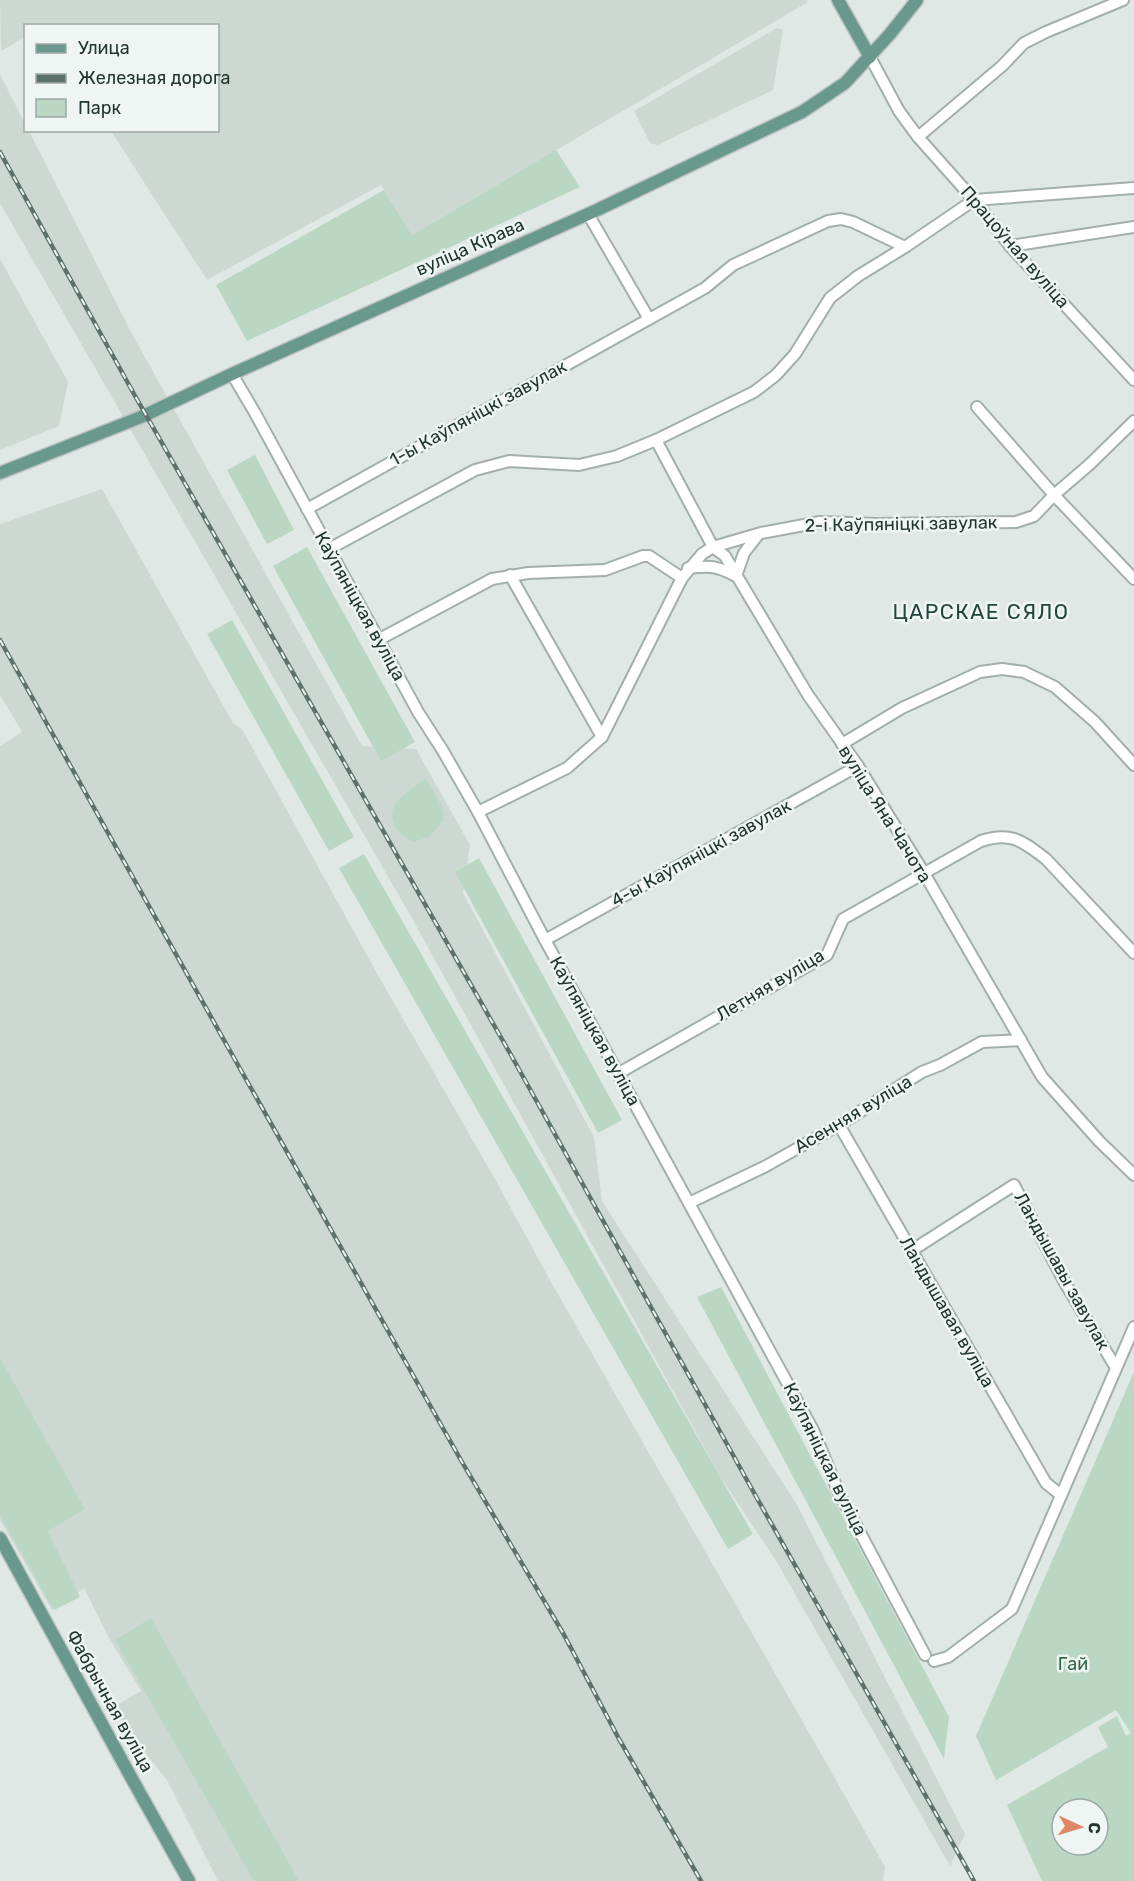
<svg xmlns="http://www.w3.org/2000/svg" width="1134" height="1881" viewBox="0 0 1134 1881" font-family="Rubik,sans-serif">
<rect width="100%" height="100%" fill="#dfe8e4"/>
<g fill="#ced8d3">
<polygon points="0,0 807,0 808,2 412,235 381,185 207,280 111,131 218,130 218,26 26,26 25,37 1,51"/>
<polygon points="777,28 783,30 773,90 657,145 650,143 634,111"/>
<polygon points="0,74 25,124 26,130 29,131 132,334 362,746 416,749 470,845 463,893 594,1137 602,1201 797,1505 965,1834 950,1866 778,1564 720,1476 409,913 0,203"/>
<polygon points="0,259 68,382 59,426 0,450"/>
<polygon points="102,489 233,723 242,729 379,977 496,1181 551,1282 820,1752 885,1867 883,1881 218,1881 167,1780 130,1734 113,1707 141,1691 108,1636 84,1588 52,1610 0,1520 0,746 22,732 0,695 0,524"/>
</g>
<g fill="#bad7c3" fill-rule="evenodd">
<polygon points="556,150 580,187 247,341 216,285 384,190 412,235"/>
<polygon points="255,455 294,530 267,544 227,470"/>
<polygon points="307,547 415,742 381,761 273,566"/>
<polygon points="232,620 354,837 329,851 207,634"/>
<path d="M426 778 441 805 444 820 429 837 413 842C399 835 385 820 396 803 401 795 418 785 426 778Z"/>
<polygon points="364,854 753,1534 728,1549 339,868"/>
<polygon points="479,858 622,1120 598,1133 455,872"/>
<polygon points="721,1287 949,1717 944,1759 697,1297"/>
<polygon points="0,1358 85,1509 48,1531 80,1597 54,1610 0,1515"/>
<path d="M1134 1372V1881H1042L1007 1805 1108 1747 1098 1727 1117 1716 1126 1736 1131 1733 1116 1710 996 1780 976 1736ZM1062 1809H1098V1845H1062Z"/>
<polygon points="151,1618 299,1881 254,1881 115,1640"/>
</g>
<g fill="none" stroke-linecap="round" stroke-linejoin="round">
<defs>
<g id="minor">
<polyline points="870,57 899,111 918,137 974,200 1010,246 1134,380"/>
<polyline points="918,137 1002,66 1024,43 1046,32 1123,0"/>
<polyline points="588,214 649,319"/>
<polyline points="1010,246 1134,227"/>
<polyline points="232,374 255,413 418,712 443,751 478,812 545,940 813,1430 839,1493 925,1655"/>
<polyline points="977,407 1054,495 1134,579"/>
<polyline points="656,440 713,547 725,556 808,695 858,766 924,873 1042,1077 1099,1141 1134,1175"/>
<polyline points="307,509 705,288 733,265 828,221 841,219 853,222 905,247"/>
<polyline points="329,549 475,470 509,461 579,465 617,456 656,440 754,392 776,375 795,354 830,298 858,276 905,247 974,200 1134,188"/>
<path d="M688 568C710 566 716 565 736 576L744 553 758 535"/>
<polyline points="510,575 602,737"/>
<polyline points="378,640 492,579 528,573 605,570 643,556 649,556 682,578"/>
<polyline points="842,744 902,708 980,672 1002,669 1024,672 1055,687 1095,722 1134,765"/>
<polyline points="478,812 567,768 602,737 682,578 702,554 713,547 761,533 820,522 877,524 1016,522 1034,516 1054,495 1090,464 1134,421"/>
<polyline points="545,940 858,766"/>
<path d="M619 1073 827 955 843 919 981 841C1011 831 1022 841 1046 859L1134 953"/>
<polyline points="839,1125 1046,1483 1061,1495"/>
<polyline points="689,1203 766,1166 839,1125 922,1072 940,1065 982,1042 1021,1040"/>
<polyline points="911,1251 1014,1185 1065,1283 1116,1368"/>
<polyline points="934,1661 948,1657 1012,1609 1134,1327"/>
</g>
<g id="major">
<polyline points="838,0 870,57"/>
<polyline points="0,473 141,417 232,374 597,210 802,112 845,83 890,34 917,0"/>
<polyline points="0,1538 132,1779 189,1881"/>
</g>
</defs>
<use href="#minor" stroke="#a3afab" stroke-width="14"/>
<use href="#major" stroke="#bdc3c1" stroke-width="15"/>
<use href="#minor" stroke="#fff" stroke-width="10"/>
<use href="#major" stroke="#69988d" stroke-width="12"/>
<defs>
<g id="rail">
<polyline points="0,152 134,394 511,1055 758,1500 974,1881"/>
<polyline points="0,640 234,1058 462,1462 563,1633 619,1739 701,1881"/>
</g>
</defs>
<use href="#rail" stroke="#5d726d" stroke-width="4.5"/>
<use href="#rail" stroke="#eff5f2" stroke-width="2" stroke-dasharray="7" stroke-linecap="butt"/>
</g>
<g text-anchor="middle" stroke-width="5" stroke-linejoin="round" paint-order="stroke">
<g font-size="18" fill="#223631" stroke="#eff5f2">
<text transform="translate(470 247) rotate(-24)" y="6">вуліца Кірава</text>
<text transform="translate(1015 247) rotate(49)" y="6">Працоўная вуліца</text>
<text transform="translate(478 413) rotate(-29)" y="6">1-ы Каўпяніцкі завулак</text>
<text transform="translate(901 524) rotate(-1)" y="6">2-і Каўпяніцкі завулак</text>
<text transform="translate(360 606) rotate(61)" y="6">Каўпяніцкая вуліца</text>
<text transform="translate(885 814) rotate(58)" y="6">вуліца Яна Чачота</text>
<text transform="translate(701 853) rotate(-29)" y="6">4-ы Каўпяніцкі завулак</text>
<text transform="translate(770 985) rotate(-31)" y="6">Летняя вуліца</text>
<text transform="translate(595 1031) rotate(61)" y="6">Каўпяніцкая вуліца</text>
<text transform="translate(853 1114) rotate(-31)" y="6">Асенняя вуліца</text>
<text transform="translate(1062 1271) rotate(61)" y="6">Ландышавы завулак</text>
<text transform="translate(947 1312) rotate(60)" y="6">Ландышавая вуліца</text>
<text transform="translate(825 1459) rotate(64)" y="6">Каўпяніцкая вуліца</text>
<text transform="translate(110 1701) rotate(61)" y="6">Фабрычная вуліца</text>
</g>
<g font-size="18" fill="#326748" stroke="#eff5f2">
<text x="1073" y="1670">Гай</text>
</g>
<g font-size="21" letter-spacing="1.5" fill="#21453d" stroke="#eff5f2">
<text x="981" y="619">ЦАРСКАЕ СЯЛО</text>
</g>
</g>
<rect x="24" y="24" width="195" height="108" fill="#eff5f2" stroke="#9da9a5" stroke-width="1.5"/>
<rect x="36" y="44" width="30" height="9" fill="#69988d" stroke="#9da9a5" stroke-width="1.5"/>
<text x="78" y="54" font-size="18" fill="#223631">Улица</text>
<rect x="36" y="74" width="30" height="9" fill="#5d726d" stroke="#9da9a5" stroke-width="1.5"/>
<text x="78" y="84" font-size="18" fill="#223631">Железная дорога</text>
<rect x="36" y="99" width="30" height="18" fill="#bad7c3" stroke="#9da9a5" stroke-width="1.5"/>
<text x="78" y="114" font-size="18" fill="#223631">Парк</text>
<g transform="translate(1080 1827) rotate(94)"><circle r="28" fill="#eff5f2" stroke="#9da9a5" stroke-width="1.5"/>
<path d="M0-4.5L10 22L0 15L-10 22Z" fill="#df8666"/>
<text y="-9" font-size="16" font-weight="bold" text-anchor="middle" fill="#223631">С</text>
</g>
</svg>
